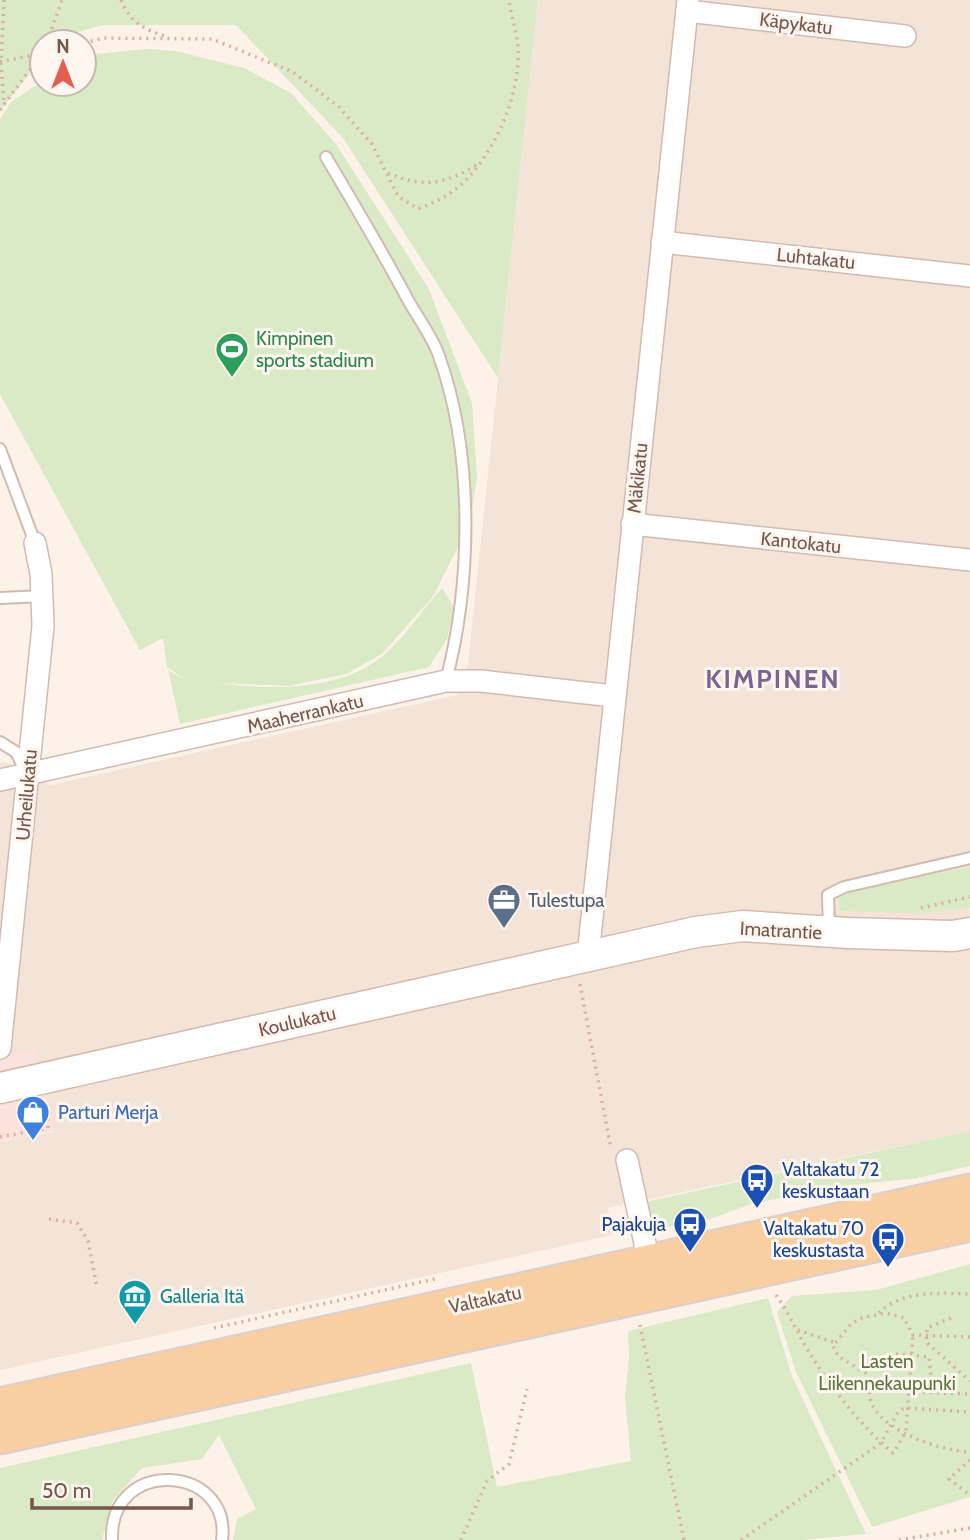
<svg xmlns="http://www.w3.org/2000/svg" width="970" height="1540" viewBox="0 0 970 1540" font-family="Cabin,sans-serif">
<rect width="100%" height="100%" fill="#fcf2e8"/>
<polygon fill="#f4e3d7" points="538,0 970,0 970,1131 608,1208 612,1235 0,1370 0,1142 54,1132 0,1057 0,763 5,762 50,785 457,695 468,664"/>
<polygon fill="#fce2dc" points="37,1049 54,1131 0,1142 0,1057"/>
<g fill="#daeac6">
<polygon points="0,0 538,0 498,378 343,138 236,25 103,25 57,38 54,42 42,42 42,57 0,112"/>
<path d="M147 49 176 51 244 68 291 93 336 144 429 289 472 403 477 477 470 523 434 595 382 654 346 674 289 686 218 683C270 690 342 692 385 654 406 636 423 609 442 588L454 607 447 639 429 667 180 724 168 670 185 680 167 667 163 638 140 650 0 394V119L11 102 42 81V84H84V59L94 54Z"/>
<path d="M970 868V908L917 913 840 911 838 896C879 878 926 873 970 868Z"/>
<polygon points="970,1131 970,1166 918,1178 841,1186 751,1204 710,1219 650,1230 645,1202"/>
<polygon points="970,1264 970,1497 872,1527 796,1372 777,1312 792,1296 876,1290"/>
<polygon points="768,1298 792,1376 866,1534 802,1540 233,1540 237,1519 256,1509 219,1435 202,1459 142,1468 113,1500 102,1540 0,1540 0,1468 471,1363 497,1487 631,1461 625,1398 629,1357 628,1331"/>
</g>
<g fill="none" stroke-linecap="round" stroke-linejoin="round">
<defs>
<g id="lane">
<path d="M326 157C354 204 382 251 408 300 418 318 432 336 439 356 474 454 472 581 446 681"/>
<polyline points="0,449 35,543"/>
<polyline points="0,598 43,596"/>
<polyline points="0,742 16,752 25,770"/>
<polyline points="829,929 828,895 844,887 970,858"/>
<path d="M112 1540C109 1456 232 1464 222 1540"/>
</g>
<g id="street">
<polyline points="687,11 905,36"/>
<polyline points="662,242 970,276"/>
<polyline points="632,524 970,560"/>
<polyline points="0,780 446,681 481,681 613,696"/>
<polyline points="588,956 688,0"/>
<polyline points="0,1048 43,626 41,574 35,543"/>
<polyline points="627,1160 651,1271"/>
</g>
<polyline id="secondary" points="0,1088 696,932 743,926 848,933 953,936 970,933"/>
<g id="primary">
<polyline points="0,1405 970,1191"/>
<polyline points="0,1437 970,1224"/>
</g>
</defs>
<use href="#lane" stroke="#d1bbb0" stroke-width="14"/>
<use href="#street" stroke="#d1bbb0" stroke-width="24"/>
<use href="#secondary" stroke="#d4baae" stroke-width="33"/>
<use href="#primary" stroke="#d9d0cd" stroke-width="37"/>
<g stroke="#d7b0a3" stroke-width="3.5" stroke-dasharray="2 5" stroke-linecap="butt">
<polyline points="4,0 1,62 4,103"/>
<path d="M121 0C130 22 143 29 165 36"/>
<polyline points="47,42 62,0"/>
<path d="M84 43 104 38 212 39 293 72 339 107 362 133 372 144 398 196 418 209C432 203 444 198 456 189 493 159 521 95 518 48 517 32 511 16 509 0"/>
<polyline points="0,62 42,53"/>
<polyline points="0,110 42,53"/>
<path d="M388 173C422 188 444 185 476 165"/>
<polyline points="921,908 970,897"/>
<polyline points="580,984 611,1149"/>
<polyline points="0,1137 48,1128 47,1102"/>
<polyline points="49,1219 77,1223 88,1241 97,1288"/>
<path d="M776 1295C789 1313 797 1333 809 1352 831 1388 860 1425 893 1453L906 1432 913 1335"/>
<path d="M879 1313C901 1290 941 1293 970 1294"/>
<polyline points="951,1318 927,1328 926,1342 970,1381"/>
<polyline points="640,1325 684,1540"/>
<polyline points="214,1328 439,1278"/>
<polyline points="798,1330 833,1342"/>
<path d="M970 1337 913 1335 904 1318 886 1313 862 1318 851 1324 833 1346 838 1356 867 1374C871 1384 867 1396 873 1406 888 1434 941 1450 970 1452"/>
<polyline points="896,1354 929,1357 931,1377"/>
<polyline points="909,1392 970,1394"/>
<polyline points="970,1460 949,1479 970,1495"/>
<polyline points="461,1540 487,1481 509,1464 527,1389"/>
<polyline points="741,1540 881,1443 898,1412 904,1408 970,1412"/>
<polyline points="899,1540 970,1528"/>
</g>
<use href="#lane" stroke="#fff" stroke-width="10"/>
<use href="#street" stroke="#fff" stroke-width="21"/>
<use href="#secondary" stroke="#fff" stroke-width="30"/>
<use href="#primary" stroke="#f9cea2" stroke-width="33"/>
</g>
<defs>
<symbol id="stadium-pin" viewBox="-11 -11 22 30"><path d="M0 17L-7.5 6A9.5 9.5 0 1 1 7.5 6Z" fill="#2e9e5b" stroke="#fff6ef"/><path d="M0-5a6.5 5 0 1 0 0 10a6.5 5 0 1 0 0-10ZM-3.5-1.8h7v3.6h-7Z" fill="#fff"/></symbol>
<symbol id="office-pin" viewBox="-11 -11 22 30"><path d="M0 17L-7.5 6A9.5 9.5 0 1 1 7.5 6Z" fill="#5c6f8a" stroke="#fff6ef"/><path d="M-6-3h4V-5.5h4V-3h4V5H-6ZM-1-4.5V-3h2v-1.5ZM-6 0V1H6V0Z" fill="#fff"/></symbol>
<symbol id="shop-pin" viewBox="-11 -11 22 30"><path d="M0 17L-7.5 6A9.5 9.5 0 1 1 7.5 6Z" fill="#3f7fe0" stroke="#fff6ef"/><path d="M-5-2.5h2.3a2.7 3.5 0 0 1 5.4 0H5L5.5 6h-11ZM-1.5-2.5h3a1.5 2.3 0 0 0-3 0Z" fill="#fff"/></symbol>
<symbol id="bus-pin" viewBox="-11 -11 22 30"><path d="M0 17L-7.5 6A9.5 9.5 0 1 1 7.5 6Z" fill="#1a4fb4" stroke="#fff6ef"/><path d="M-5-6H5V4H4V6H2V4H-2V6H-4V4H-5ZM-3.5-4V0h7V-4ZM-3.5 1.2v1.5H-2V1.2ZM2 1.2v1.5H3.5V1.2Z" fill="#fff"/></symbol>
<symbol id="museum-pin" viewBox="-11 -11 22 30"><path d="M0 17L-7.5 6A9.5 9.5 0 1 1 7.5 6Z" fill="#0f9aa8" stroke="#fff6ef"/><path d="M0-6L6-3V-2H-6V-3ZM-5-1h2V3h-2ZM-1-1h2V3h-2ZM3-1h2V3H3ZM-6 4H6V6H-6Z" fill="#fff"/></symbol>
</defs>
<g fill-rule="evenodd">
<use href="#stadium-pin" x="213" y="330" width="38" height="52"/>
<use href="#office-pin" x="485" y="881" width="38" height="52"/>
<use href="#shop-pin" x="14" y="1093" width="38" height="52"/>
<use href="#bus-pin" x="738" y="1161" width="38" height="52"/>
<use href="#bus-pin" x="671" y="1205" width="38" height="52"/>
<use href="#bus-pin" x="869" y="1220" width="38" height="52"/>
<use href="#museum-pin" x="116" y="1277" width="38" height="52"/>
</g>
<g text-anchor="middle" stroke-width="6" stroke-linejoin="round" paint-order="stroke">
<g font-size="19" fill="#77564c" stroke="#fff6ef">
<text transform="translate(796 23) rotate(7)" y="7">Käpykatu</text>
<text transform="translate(816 258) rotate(6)" y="7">Luhtakatu</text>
<text transform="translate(637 478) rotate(-84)" y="7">Mäkikatu</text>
<text transform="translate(801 542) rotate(6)" y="7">Kantokatu</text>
<text transform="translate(305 713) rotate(-13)" y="7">Maaherrankatu</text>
<text transform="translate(26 795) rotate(-85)" y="7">Urheilukatu</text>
<text transform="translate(781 930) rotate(3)" y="7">Imatrantie</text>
<text transform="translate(297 1021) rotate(-13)" y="7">Koulukatu</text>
<text transform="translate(485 1299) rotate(-12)" y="7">Valtakatu</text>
</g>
<g font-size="19" fill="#27864d" stroke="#fff6ef" text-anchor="start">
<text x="256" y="345">Kimpinen<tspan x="256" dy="22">sports stadium</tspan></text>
</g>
<g font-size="19" fill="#4e5e75" stroke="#fff6ef" text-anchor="start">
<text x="528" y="907">Tulestupa</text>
</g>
<g font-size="19" fill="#366cbe" stroke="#fff6ef" text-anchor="start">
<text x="58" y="1119">Parturi Merja</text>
</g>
<g font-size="19" fill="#164399" stroke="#fff6ef" text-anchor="end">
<text x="782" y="1176" text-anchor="start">Valtakatu 72<tspan x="782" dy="22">keskustaan</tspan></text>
<text x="666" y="1231">Pajakuja</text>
<text x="864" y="1235">Valtakatu 70<tspan x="864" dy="22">keskustasta</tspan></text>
</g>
<g font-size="19" fill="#0d838f" stroke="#fff6ef" text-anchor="start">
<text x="160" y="1303">Galleria Itä</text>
</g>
<g font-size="19" fill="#587641" stroke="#fff6ef">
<text x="887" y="1368">Lasten<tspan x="887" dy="22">Liikennekaupunki</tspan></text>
</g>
<g font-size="26" font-weight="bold" letter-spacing="2" fill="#7c6492" stroke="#fff6ef">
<text x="773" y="688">KIMPINEN</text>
</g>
</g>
<g transform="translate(63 63)"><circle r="33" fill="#fff6ef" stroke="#c9b6ae" stroke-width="2"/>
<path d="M0-5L12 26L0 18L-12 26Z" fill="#e45e50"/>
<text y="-10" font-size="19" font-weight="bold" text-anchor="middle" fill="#77564c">N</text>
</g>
<path d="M32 1498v10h159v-10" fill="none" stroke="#77564c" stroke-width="3.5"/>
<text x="42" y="1498" font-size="21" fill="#77564c" stroke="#fff6ef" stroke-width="5" paint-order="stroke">50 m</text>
</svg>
